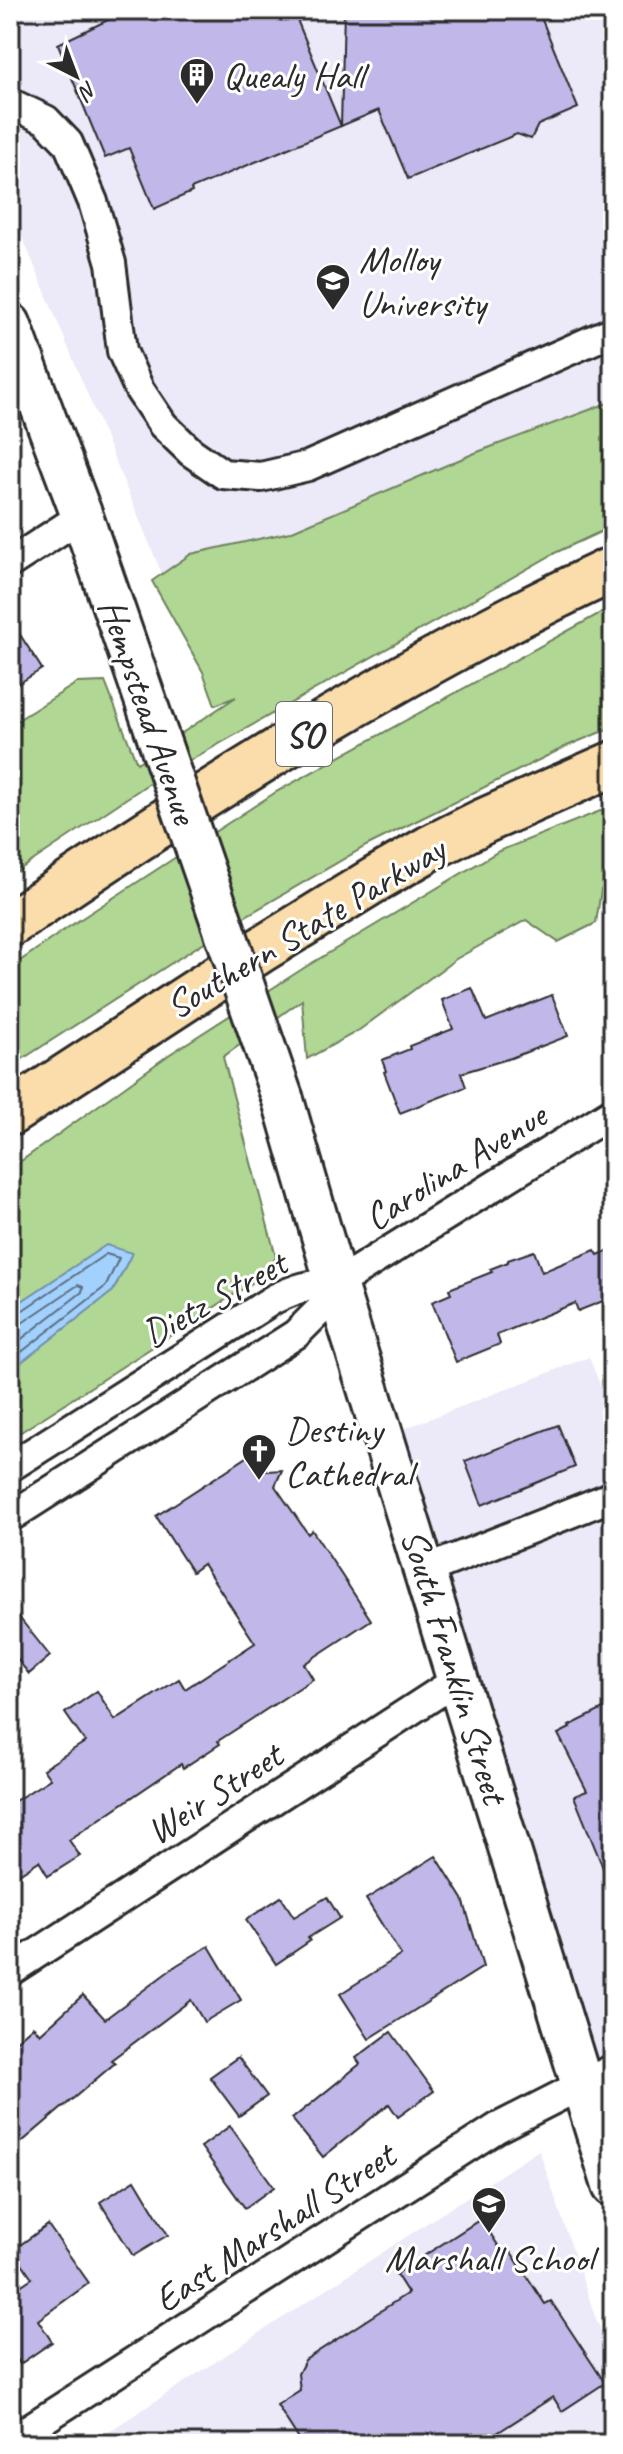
<svg xmlns="http://www.w3.org/2000/svg" width="623" height="2454" viewBox="0 0 623 2454" font-family="Caveat,sans-serif">
<rect width="100%" height="100%" fill="#fff"/>
<filter id="ink" filterUnits="userSpaceOnUse"><feTurbulence type="fractalNoise" baseFrequency=".0125" numOctaves="2"/><feDisplacementMap in="SourceGraphic" scale="16" xChannelSelector="R" yChannelSelector="G"/><feConvolveMatrix kernelMatrix="1 2 1 2 8 2 1 2 1" color-interpolation-filters="sRGB"/></filter>
<g filter="url(#ink)">
<g fill="#ece9f8">
<polygon points="10,10 613,10 613,418 169,591 10,207"/>
<polygon points="589,1357 613,1418 613,2186 388,1435"/>
<polygon points="539,2150 596,2319 613,2359 613,2444 90,2444"/>
</g>
<g fill="#b0d793" stroke="#6e815f" stroke-width="2">
<polygon points="613,401 613,526 557,552 145,786 10,876 10,725 77,683 105,682 137,763 236,697 215,705 203,672 152,581 191,554 290,532 475,453"/>
<polygon points="613,606 613,727 567,746 366,846 234,923 10,1067 10,968 67,928 276,792"/>
<polygon points="613,806 613,885 601,890 596,923 558,942 526,920 456,959 358,1031 307,1059 302,1000 223,1057 276,1257 266,1274 10,1439 10,1169 170,1054 307,966 499,851"/>
</g>
<polygon fill="#a2d1fe" stroke="#728faa" stroke-width="2" points="106,1245 132,1253 113,1291 10,1371 10,1309"/>
<g fill="none" stroke-linecap="round" stroke-linejoin="round">
<g stroke="#5b6d7f" stroke-width="2">
<polyline points="10,1315 17,1314 106,1254 119,1258 106,1286 10,1361"/>
<polyline points="10,1325 22,1323 78,1285 83,1287 82,1292 10,1348"/>
</g>
</g>
<g fill="#c1b7e9" stroke="#2b2b2b" stroke-width="2">
<polygon points="108,10 293,10 341,126 191,189 192,192 154,209 129,148 105,158 58,44 112,18"/>
<polygon points="344,10 538,10 578,108 538,125 531,139 517,134 408,179 379,110 341,126"/>
<polygon points="10,619 42,669 10,689"/>
<polygon points="472,988 486,1021 552,995 568,1036 511,1058 461,1073 466,1087 400,1113 384,1072 386,1071 382,1060 410,1049 409,1046 453,1029 442,1000"/>
<polygon points="613,1249 613,1297 578,1311 575,1303 497,1335 500,1344 456,1362 432,1302 451,1294 449,1289 492,1272 490,1269 508,1262 508,1260 534,1251 542,1272 595,1250 598,1255"/>
<polygon points="558,1425 575,1467 482,1505 465,1461"/>
<polygon points="255,1452 267,1471 282,1470 275,1486 308,1534 312,1530 371,1620 304,1664 313,1679 218,1741 220,1744 183,1768 181,1764 69,1840 80,1856 48,1876 39,1861 10,1880 10,1804 50,1779 43,1769 85,1742 65,1713 97,1691 115,1720 179,1679 185,1689 255,1643 203,1564 192,1572 156,1516"/>
<polygon points="10,1606 50,1656 29,1674 10,1650"/>
<polygon points="613,1704 613,1889 612,1890 574,1796 587,1791 558,1734 570,1728 569,1726"/>
<polygon points="436,1856 463,1899 483,1967 369,2039 340,1994 401,1955 366,1899"/>
<polygon points="281,1897 294,1917 327,1897 340,1918 308,1938 310,1941 276,1964 246,1920"/>
<polygon points="209,1946 241,2000 204,2022 191,2000 111,2060 115,2063 10,2152 10,2046 33,2026 40,2034 83,1995 105,2019 177,1965"/>
<polygon points="391,2032 434,2091 398,2117 389,2104 323,2157 292,2119 360,2064 356,2058"/>
<polygon points="238,2057 267,2096 239,2116 210,2077"/>
<polygon points="230,2126 274,2187 245,2208 201,2147"/>
<polygon points="135,2180 168,2235 133,2256 100,2202"/>
<polygon points="481,2219 503,2253 509,2249 545,2304 551,2301 605,2383 562,2411 553,2397 480,2444 302,2444 277,2405 300,2390 298,2374 305,2360 408,2293 396,2274"/>
<polygon points="48,2225 89,2283 38,2320 52,2342 20,2364 10,2348 10,2277 17,2288 32,2278 13,2250"/>
</g>
<g fill="none" stroke-linecap="round" stroke-linejoin="round">
<defs>
<g id="minor">
<polyline points="10,103 46,120 68,143 93,202 111,263 122,351 139,389 163,425 191,452 223,474 261,477 308,466 613,331"/>
<polyline points="10,563 82,516"/>
<polyline points="336,1284 613,1112"/>
<path d="M10 1467 274 1299C295 1289 312 1283 336 1284"/>
<polyline points="10,1517 296,1334 326,1304 336,1284"/>
<polyline points="426,1570 613,1496"/>
<polyline points="10,1971 459,1679"/>
<polyline points="10,2441 497,2128 613,2069"/>
</g>
<g id="secondary">
<polyline points="10,324 82,516 158,737"/>
<polyline points="283,1100 336,1284 613,2186"/>
</g>
<g id="motorway">
<path d="M10 924C203 793 401 668 613 569"/>
<polyline points="10,1113 259,951 376,879 430,848 484,821 613,764"/>
</g>
</defs>
<use href="#minor" stroke="#2b2b2b" stroke-width="34"/>
<use href="#secondary" stroke="#2b2b2b" stroke-width="46"/>
<use href="#motorway" stroke="#2b2b2b" stroke-width="50"/>
<use href="#minor" stroke="#fff" stroke-width="28"/>
<use href="#secondary" stroke="#fff" stroke-width="40"/>
<use href="#motorway" stroke="#fbddab" stroke-width="44"/>
<defs>
<polyline id="secondary-bridge" points="158,737 283,1100"/>
</defs>
<use href="#secondary-bridge" stroke="#2b2b2b" stroke-width="46" stroke-linecap="butt"/>
<use href="#secondary-bridge" stroke="#fff" stroke-width="40"/>
</g>
</g>
<defs>
<symbol id="building-pin" viewBox="-11 -11 22 30"><path d="M0 17L-7.5 6A9.5 9.5 0 1 1 7.5 6Z" fill="#2b2b2b" stroke="#fff"/><path d="M-4-6H4V6H1V3H-1V6H-4ZM-2.5-4.3h1.7v1.8h-1.7ZM.8-4.3h1.7v1.8H.8ZM-2.5-1h1.7V.8h-1.7ZM.8-1h1.7V.8H.8Z" fill="#fff"/></symbol>
<symbol id="university-pin" viewBox="-11 -11 22 30"><path d="M0 17L-7.5 6A9.5 9.5 0 1 1 7.5 6Z" fill="#2b2b2b" stroke="#fff"/><path d="M0-5L7-2L0 1L-7-2ZM-4 1L0 2.5L4 1V4Q0 6-4 4Z" fill="#fff"/></symbol>
<symbol id="church-pin" viewBox="-11 -11 22 30"><path d="M0 17L-7.5 6A9.5 9.5 0 1 1 7.5 6Z" fill="#2b2b2b" stroke="#fff"/><path d="M-1.2-6h2.4v3.5h3.3v2.4h-3.3V6h-2.4V-.1h-3.3v-2.4h3.3Z" fill="#fff"/></symbol>
<symbol id="school-pin" viewBox="-11 -11 22 30"><path d="M0 17L-7.5 6A9.5 9.5 0 1 1 7.5 6Z" fill="#2b2b2b" stroke="#fff"/><path d="M0-5L7-2L0 1L-7-2ZM-4 1L0 2.5L4 1V4Q0 6-4 4Z" fill="#fff"/></symbol>
</defs>
<g fill-rule="evenodd">
<use href="#building-pin" x="177" y="55" width="40" height="54"/>
<use href="#university-pin" x="313" y="261" width="40" height="54"/>
<use href="#church-pin" x="239" y="1431" width="40" height="54"/>
<use href="#school-pin" x="469" y="2184" width="40" height="54"/>
</g>
<g text-anchor="middle" stroke-width="6" stroke-linejoin="round" paint-order="stroke">
<rect fill="#fff" stroke="#6b6b6b" stroke-width="2" x="276" y="702" width="56" height="64" rx="6"/>
<g font-size="36" font-weight="bold" fill="#2b2b2b">
<text x="304" y="747">SO</text>
</g>
<g font-size="38" fill="#2b2b2b" stroke="#fff" text-anchor="start">
<text x="223" y="88">Quealy Hall</text>
<text x="359" y="272">Molloy<tspan x="359" dy="44">University</tspan></text>
<text x="285" y="1442">Destiny<tspan x="285" dy="44">Cathedral</tspan></text>
<text x="489" y="2271" text-anchor="middle">Marshall School</text>
</g>
<g font-size="38" fill="#2b2b2b" stroke="#fff">
<text transform="translate(149 711) rotate(71)" y="13">Hempstead Avenue</text>
<text transform="translate(305 927) rotate(-31)" y="13">Southern State Parkway</text>
<text transform="translate(455 1166) rotate(-32)" y="13">Carolina Avenue</text>
<text transform="translate(214 1298) rotate(-29)" y="13">Dietz Street</text>
<text transform="translate(455 1666) rotate(73)" y="13">South Franklin Street</text>
<text transform="translate(214 1793) rotate(-33)" y="13">Weir Street</text>
<text transform="translate(274 2227) rotate(-33)" y="13">East Marshall Street</text>
</g>
</g>
<rect width="623" height="2454" fill="none" stroke="#fff" stroke-width="40"/>
<rect x="20" y="20" width="583" height="2414" fill="none" stroke="#2b2b2b" stroke-width="3" filter="url(#ink)"/>
<g transform="translate(76 76) rotate(138)" stroke="#ffffff" stroke-width="6" paint-order="stroke">
<path d="M0-6L14 30L0 20L-14 30Z" fill="#2b2b2b"/>
<text y="-12" font-size="22" font-weight="bold" text-anchor="middle" fill="#2b2b2b">N</text>
</g>
</svg>
